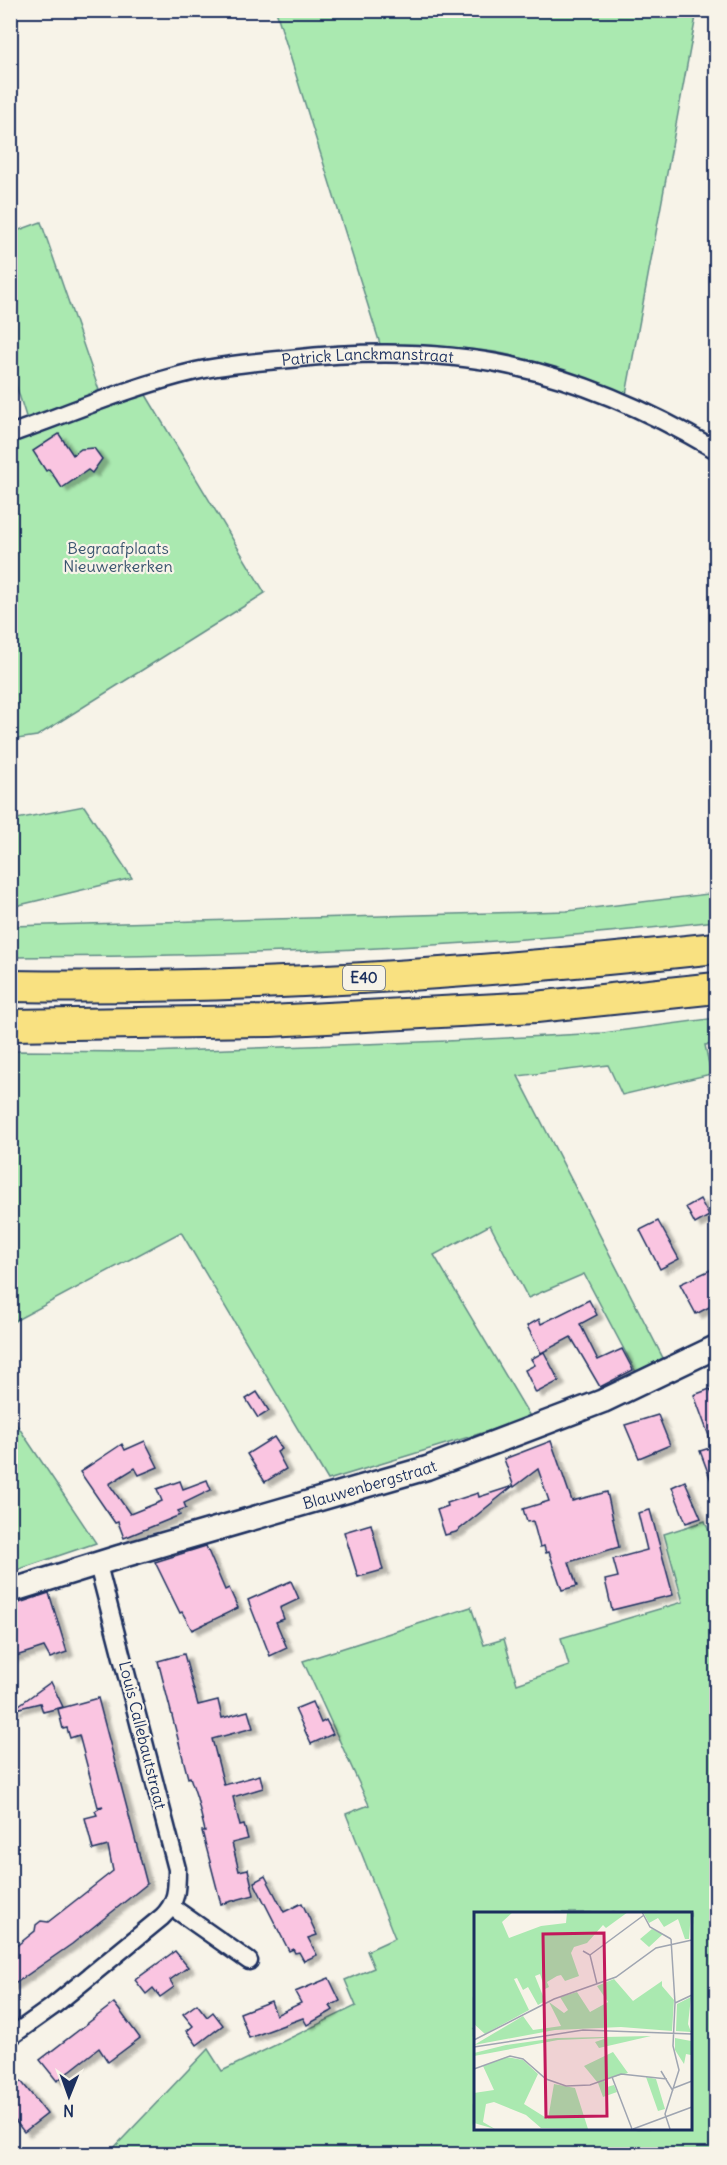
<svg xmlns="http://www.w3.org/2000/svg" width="727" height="2165" viewBox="0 0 727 2165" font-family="Delius,sans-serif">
<defs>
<filter id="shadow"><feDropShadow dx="6" dy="4" stdDeviation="1.5" flood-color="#0004"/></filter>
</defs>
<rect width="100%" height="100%" fill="#f7f3e8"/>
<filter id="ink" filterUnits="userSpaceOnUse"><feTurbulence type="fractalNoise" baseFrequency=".0167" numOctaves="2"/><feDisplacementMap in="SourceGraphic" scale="12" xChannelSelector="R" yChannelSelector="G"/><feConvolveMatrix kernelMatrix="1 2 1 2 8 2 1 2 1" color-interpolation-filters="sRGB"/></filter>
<g filter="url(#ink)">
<g fill="#aae9b0" stroke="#628c87" stroke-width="1.5" fill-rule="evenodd">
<path d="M276 11H697L626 395C584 377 540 361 495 352 457 346 418 346 380 344Z"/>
<polygon points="41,222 100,393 28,423 11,369 11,233"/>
<polygon points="143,390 265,593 37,736 11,740 11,439"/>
<polygon points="84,806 132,878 11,907 11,820"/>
<path d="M716 893V921C482 948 246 956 11 957V926L567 911Z"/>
<polygon points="716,1018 716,1044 705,1045 711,1074 622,1095 608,1065 518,1076 663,1358 636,1372 584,1274 528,1298 490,1225 434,1255 531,1418 328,1480 181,1232 11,1323 11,1051 148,1052 447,1041 603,1033"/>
<polygon points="11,1416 96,1543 11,1572 10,1572"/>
<path d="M705 1521 716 1550V2154H108L208 2049 222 2071 356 2006 345 1980 374 1968 367 1951 395 1938 346 1814 369 1805 303 1661 471 1607 484 1645 504 1639 517 1684 569 1666 561 1638 683 1602 664 1534ZM475 1913H690V2128H475Z"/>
</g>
<g fill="#fac5e1" stroke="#1b2f5e" stroke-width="1.5" filter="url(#shadow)">
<polygon points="59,434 73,455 81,449 94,448 102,459 92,473 88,470 62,488 49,469 46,471 33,451"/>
<polygon points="700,1199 709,1216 695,1224 686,1207"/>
<polygon points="658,1221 679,1259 660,1269 640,1230"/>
<polygon points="717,1267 717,1303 696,1314 680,1284"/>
<polygon points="589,1300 597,1315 580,1324 598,1360 622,1349 633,1370 600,1387 571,1337 541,1353 527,1326 539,1319 541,1324"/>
<polygon points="544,1352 559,1381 536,1393 525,1370 535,1365 531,1359"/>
<polygon points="710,1389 717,1405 715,1491 700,1451 713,1447 694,1395"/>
<polygon points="257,1392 269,1411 258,1418 246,1399"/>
<polygon points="658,1415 670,1445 639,1458 625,1425"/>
<polygon points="274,1437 282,1449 277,1452 286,1469 265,1482 247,1454"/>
<polygon points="145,1441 158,1467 139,1475 135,1468 109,1484 130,1514 162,1501 157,1489 180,1481 183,1489 207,1480 211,1490 184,1503 186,1508 178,1511 180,1515 124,1538 118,1522 115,1523 80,1472 122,1444 125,1450"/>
<polygon points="551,1441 572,1501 607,1492 619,1547 569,1562 577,1586 562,1590 549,1552 546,1553 544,1546 540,1547 533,1521 527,1522 523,1509 549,1501 538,1469 514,1487 504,1459"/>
<polygon points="685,1481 701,1518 686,1523 672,1487"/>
<polygon points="513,1486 456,1532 445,1535 437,1510 448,1506 447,1503 478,1493 479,1497"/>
<polygon points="650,1510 673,1595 612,1610 605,1580 618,1577 613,1559 647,1550 638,1513"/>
<polygon points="371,1524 383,1570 358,1577 344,1532"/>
<polygon points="206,1546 225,1590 229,1588 238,1608 192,1630 182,1612 180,1613 155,1562"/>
<polygon points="291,1581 299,1599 280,1608 284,1619 276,1622 287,1648 270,1656 248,1600"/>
<polygon points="49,1593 67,1652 50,1658 44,1647 10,1658 10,1606"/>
<polygon points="184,1654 198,1705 218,1700 222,1718 248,1711 253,1728 212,1739 224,1785 260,1775 263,1788 233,1797 240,1826 244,1825 248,1839 232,1843 239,1871 248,1869 254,1895 221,1904 202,1831 205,1831 197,1798 190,1777 188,1778 158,1661"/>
<polygon points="51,1682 63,1707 43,1712 40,1703 12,1710"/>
<polygon points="98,1698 147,1884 72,1944 10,1987 10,1951 35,1931 36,1925 41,1921 48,1922 113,1871 108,1846 93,1850 85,1818 97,1815 95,1811 103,1806 98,1807 79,1735 70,1738 67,1728 63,1729 58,1709"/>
<polygon points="312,1702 321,1723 326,1720 333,1734 311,1744 295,1709"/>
<polygon points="265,1876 284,1912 302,1903 317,1935 308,1938 317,1955 304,1961 299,1952 295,1953 293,1949 289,1951 254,1882"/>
<polygon points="175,1951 188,1967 170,1980 174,1987 160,1997 153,1988 146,1994 135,1980"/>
<polygon points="329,1978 340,2001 330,2006 333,2010 330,2012 307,2025 303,2018 249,2038 240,2013 271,2001 276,2015 301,2003 295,1992"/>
<polygon points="114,2003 140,2038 108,2062 99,2048 57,2081 40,2060"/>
<polygon points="197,2004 207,2017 213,2012 223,2025 197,2045 187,2031 193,2026 183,2014"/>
<polygon points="21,2081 47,2114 24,2132 10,2114 10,2089"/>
</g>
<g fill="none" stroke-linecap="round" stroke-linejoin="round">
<defs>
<g id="street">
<path id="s1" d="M10 434C72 412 132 386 196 371 226 364 259 362 290 359 456 341 572 365 716 450"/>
<polyline points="172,1907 249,1961"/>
<path d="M10 2037 52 2007 162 1917C177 1903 177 1889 177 1869L98 1565"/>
</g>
<g id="secondary">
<path id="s2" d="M10 1591 119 1557 427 1468 603 1401 716 1347"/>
</g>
<g id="highway">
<path d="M10 986C247 990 482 973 716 948"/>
<polyline points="10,1025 270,1021 536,1007 716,988"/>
</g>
</defs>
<use href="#street" stroke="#1b2f5e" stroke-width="21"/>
<use href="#secondary" stroke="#1b2f5e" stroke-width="27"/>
<use href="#highway" stroke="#1b2f5e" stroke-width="34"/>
<use href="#street" stroke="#f7f3e8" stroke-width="16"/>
<use href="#secondary" stroke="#f7f3e8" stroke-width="22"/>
<use href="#highway" stroke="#f9e181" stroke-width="30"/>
</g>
</g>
<g text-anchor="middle" stroke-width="4.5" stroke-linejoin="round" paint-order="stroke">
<rect fill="#f7f3e8" stroke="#5d6a87" stroke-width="1.5" x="343" y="966" width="42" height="24" rx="4.5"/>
<g font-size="15" font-weight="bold" fill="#1b2f5e">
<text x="364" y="983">E40</text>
</g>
<g font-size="16" fill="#1b2f5e" stroke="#f7f3e8">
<text dy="6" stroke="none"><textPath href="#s1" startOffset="369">Patrick Lanckmanstraat</textPath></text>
<text dy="6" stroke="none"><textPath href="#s2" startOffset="375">Blauwenbergstraat</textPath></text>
<text transform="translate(143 1735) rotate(76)" y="6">Louis Callebautstraat</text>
</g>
<g font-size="16" fill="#38546e" stroke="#f7f3e8">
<text x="118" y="554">Begraafplaats<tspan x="118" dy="18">Nieuwerkerken</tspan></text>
</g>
</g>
<g transform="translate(474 1912)">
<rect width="218" height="218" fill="#f7f3e8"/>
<path d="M0 0H39L28 10 35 26 67 14 92 11 93 0H154L132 16 129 13 113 31 100 35 97 41 105 64 91 69 87 63 83 64 73 70 75 75 71 77 66 62 61 64 71 89 64 93 54 75 49 78 43 66 40 67 55 98 11 122 0 112ZM169 0H217L215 27H211L204 7 190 15 184 6 175 11ZM178 17 189 22 175 35 166 27ZM140 67 159 89 188 69V74L200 88 198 119 147 115 81 118 0 133 49 104 59 118 87 114 75 90 90 101 94 98 86 85 103 80 116 100 134 90 123 74ZM217 85 214 112 217 120 202 119 203 92ZM177 124 125 136 121 130 133 126 84 128 0 144V141L32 133 82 126ZM201 126 217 129V143L212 142 210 152 201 138ZM139 140 154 161 130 168 133 175 140 173 143 180 129 185 124 171 110 154ZM32 145 49 148 64 162 50 192 74 207 80 172 101 176 114 217 67 216 52 203 20 190 12 192 9 210 21 217 0 211V181L20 178 9 154ZM172 165 182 167 191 197 184 199Z" fill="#aae9b0"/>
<path fill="none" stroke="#9fa5b1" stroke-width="1.5" d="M168 0 176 15 197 27M109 39 116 43 123 72M116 43 170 3M201 91 218 83M0 128 80 87 142 65 182 36 218 28M0 135 109 118 218 122M0 157 36 144 49 147 72 167 92 174 116 173 147 162 193 167M187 159 199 179M138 165 158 217M200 176 218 169M159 217 218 195M196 217 191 202 205 158 199 134 201 91 197 27"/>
<path fill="#c2185b" fill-opacity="0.15" stroke="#c2185b" stroke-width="3" d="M130 21 133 204 72 205 69 22Z"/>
<rect width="218" height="218" fill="none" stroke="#1b2f5e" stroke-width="3"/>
</g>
<rect width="727" height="2165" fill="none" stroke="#f7f3e8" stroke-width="36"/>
<rect x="18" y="18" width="691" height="2129" fill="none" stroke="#1b2f5e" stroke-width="2" filter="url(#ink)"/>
<g transform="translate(69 2096) rotate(181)" stroke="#f7f3e8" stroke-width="4.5" paint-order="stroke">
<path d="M0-4.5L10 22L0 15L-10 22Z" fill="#1b2f5e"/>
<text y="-9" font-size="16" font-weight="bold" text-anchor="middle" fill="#1b2f5e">N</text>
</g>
</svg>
